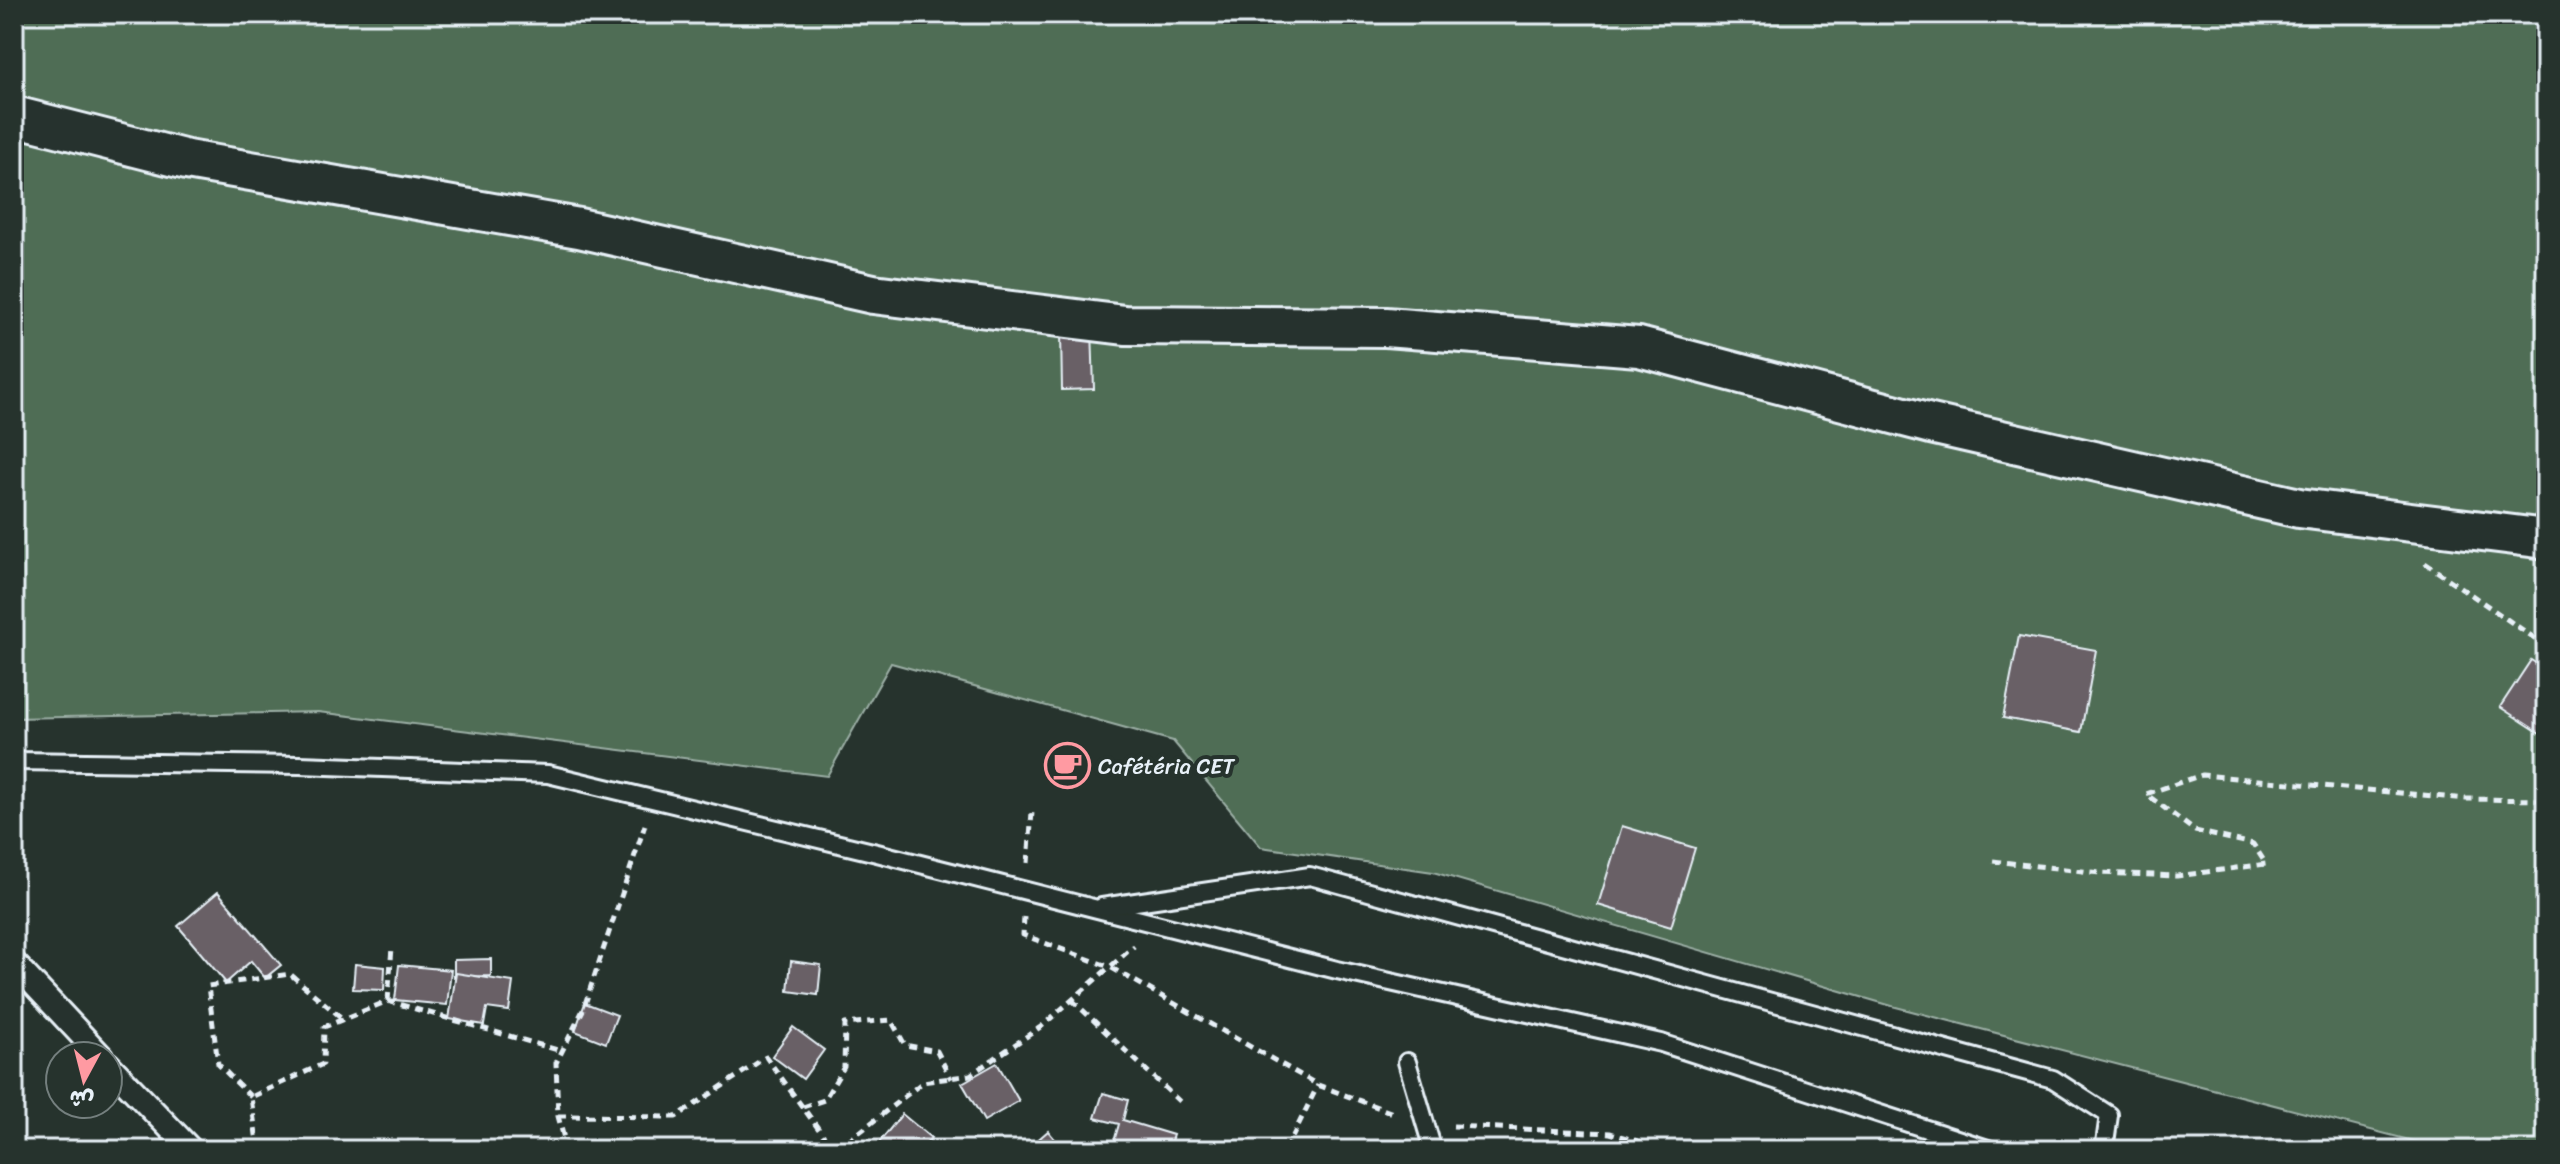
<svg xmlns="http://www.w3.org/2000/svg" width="2560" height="1164" viewBox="0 0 2560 1164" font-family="Sriracha,'Playpen Sans Arabic',sans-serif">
<rect width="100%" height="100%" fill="#26332d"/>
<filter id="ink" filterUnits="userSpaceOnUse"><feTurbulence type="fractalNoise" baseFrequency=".0125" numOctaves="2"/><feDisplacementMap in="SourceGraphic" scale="16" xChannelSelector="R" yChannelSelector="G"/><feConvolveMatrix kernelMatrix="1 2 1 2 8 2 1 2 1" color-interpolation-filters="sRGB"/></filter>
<g filter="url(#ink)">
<polygon fill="#506d55" stroke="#9cafa6" stroke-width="2" points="14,14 2546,14 2546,1150 2448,1150 1892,1006 1433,872 1261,847 1173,741 891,663 827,776 318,712 14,718"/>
<g fill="#696066" stroke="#e8f1f8" stroke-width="2">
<polygon points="1092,329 1094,389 1062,390 1061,331"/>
<polygon points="2019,636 2096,650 2081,732 2003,718"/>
<polygon points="2531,660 2546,670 2546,737 2500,707"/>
<polygon points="1622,826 1695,848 1671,927 1598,905"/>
<polygon points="218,892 281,965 265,978 251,961 226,983 178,926"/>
<polygon points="491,959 491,976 454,977 454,960"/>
<polygon points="791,961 821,965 818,995 788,991"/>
<polygon points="355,964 385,967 384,990 353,989"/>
<polygon points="399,965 451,970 447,1005 395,1000"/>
<polygon points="456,973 513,982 509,1011 487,1008 484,1025 449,1019"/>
<polygon points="585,1003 617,1015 606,1043 575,1031"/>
<polygon points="793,1027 824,1050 803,1079 772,1056"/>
<polygon points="997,1063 1019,1101 984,1121 962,1083"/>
<polygon points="1103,1093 1128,1100 1123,1120 1173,1135 1168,1150 1128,1150 1113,1145 1119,1124 1095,1118"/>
<polygon points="902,1114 931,1138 921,1150 873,1150"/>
<polygon points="1048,1131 1064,1150 1026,1150"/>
</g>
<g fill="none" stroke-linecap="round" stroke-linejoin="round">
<defs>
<g id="service">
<polyline points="14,761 300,765 548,774 877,853 1337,970 1661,1043 1991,1150"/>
<polyline points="1102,907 1310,876 2053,1079 2109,1115 2104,1150"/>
<polyline points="1407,1062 1433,1150"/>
</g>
<g id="pedestrian">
<polyline points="14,963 101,1056"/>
<polyline points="108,1064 191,1150"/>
</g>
<polyline id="tertiary" points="14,116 187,160 579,228 873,294 1125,325 1386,327 1639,347 1931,424 2299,508 2546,539"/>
</defs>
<use href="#service" stroke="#e8f1f8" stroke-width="22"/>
<use href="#pedestrian" stroke="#e8f1f8" stroke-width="28"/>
<use href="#tertiary" stroke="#e8f1f8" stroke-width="44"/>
<g stroke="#e8f1f8" stroke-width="5" stroke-dasharray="8 6" stroke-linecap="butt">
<polyline points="2425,563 2546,646"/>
<polyline points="1993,861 2100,873 2177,876 2266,864 2253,844 2195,831 2146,794 2202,775 2466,799 2546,800"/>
<polyline points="1028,863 1032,812"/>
<polyline points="1024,917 1023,935 1110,967 1318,1085 1393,1113"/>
<polyline points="1072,1000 1181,1103"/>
<polyline points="388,1001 392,947"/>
<polyline points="251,1097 218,1064 208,986 290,974 343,1019"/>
<polyline points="803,1107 824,1100 844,1067 845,1024 891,1020 905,1045 937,1051 951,1079"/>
<polyline points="558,1116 676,1117 766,1057 834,1150"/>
<polyline points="1453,1126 1610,1133 1668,1150"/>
<polyline points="258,1150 251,1097 323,1064 324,1027 388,1001 561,1051"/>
<polyline points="567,1150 558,1116 556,1063 583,1010 645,825"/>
<polyline points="837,1150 923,1082 970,1075 1042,1026 1134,946"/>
<polyline points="1286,1150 1318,1085"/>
</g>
<use href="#service" stroke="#26332d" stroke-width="16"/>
<use href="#pedestrian" stroke="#26332d" stroke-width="22"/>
<use href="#tertiary" stroke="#26332d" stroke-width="38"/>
</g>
</g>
<defs>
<symbol id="cafe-ring" viewBox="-11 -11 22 22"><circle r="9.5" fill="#26332d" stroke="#ff9aa2" stroke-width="1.5"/><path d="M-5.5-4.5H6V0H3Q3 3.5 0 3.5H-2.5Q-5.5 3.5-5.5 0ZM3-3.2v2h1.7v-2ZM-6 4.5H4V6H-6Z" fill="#ff9aa2"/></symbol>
</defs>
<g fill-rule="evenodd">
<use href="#cafe-ring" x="1042" y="740" width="51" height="51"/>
</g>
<g text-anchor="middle" stroke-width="8" stroke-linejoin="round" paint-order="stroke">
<g font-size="22" fill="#e8f1f8" stroke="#26332d" text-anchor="start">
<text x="1098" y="774">Cafétéria CET</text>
</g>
</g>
<rect width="2560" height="1164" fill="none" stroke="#26332d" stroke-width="48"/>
<rect x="24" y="24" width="2512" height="1116" fill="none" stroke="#e8f1f8" stroke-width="3" filter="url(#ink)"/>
<g transform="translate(84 1080) rotate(187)"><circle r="38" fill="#26332d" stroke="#747f7e" stroke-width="2"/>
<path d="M0-6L14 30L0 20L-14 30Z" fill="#ff9aa2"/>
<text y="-12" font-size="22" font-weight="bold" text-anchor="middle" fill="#e8f1f8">ش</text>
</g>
</svg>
